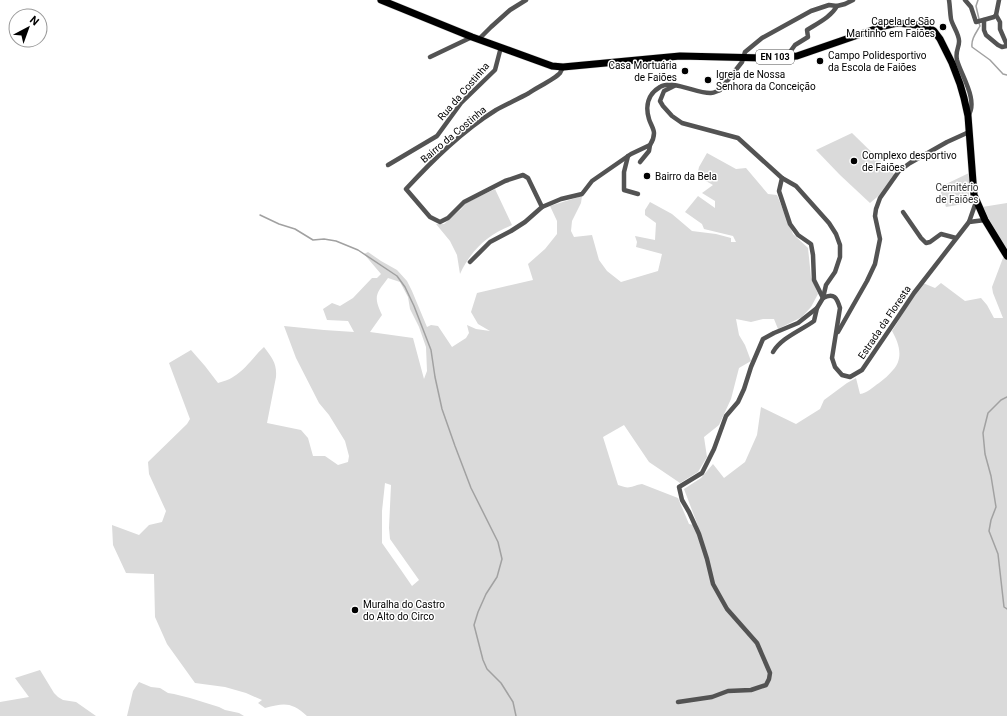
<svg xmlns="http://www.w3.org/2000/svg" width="1007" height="716" viewBox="0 0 1007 716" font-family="Roboto,sans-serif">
<rect width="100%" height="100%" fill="#fff"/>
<g fill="#dadada" fill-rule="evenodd">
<polygon points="852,133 897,177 883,192 870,203 840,175 816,150"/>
<path d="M707 153 736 169 746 168 768 194 777 195 793 234 808 248 811 277 818 294 811 307 802 317 778 329 774 319H763L751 322 736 319 739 335 745 345 751 361 739 368 731 399 719 425 704 437 707 457 698 472 680 483 649 462 624 425 603 437 618 485C631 490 630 486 642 484L678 498 689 524 698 526 684 489 701 478 713 464 724 478 745 462 757 435 761 407 796 424 820 409 824 400 847 383 856 378 860 394C867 393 873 387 879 383 884 379 889 375 893 370 904 358 899 343 892 331L915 294 923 283 935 288 941 283 965 301 981 298 987 305 994 318H1003L993 293 992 287 1006 250 982 207 1007 203V716H307C291 702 285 703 265 708L258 703 262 700 246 693 225 687 195 683 167 644 155 617 154 574 126 573 113 545 112 525 139 535 149 525 162 522 166 511 149 474 148 462 187 424 190 419 169 363 191 350 205 366 218 383C223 381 229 380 233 377 246 369 253 357 264 347 272 358 277 363 276 377L267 423 301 430 308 438 313 456H325L338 465 348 462 349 456 345 441 329 415 319 403 296 358 284 326 324 330 354 332 348 321 327 320 323 309 332 303 340 306 353 298 372 278H377L381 274 364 254 368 252 381 261 397 270 407 281 412 291 427 327 431 325 438 326 452 347 466 338 469 333 467 325 476 329 490 331 478 324 471 312 477 293 533 280 528 264 545 249 557 234V221L550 206 582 196 581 203 572 221 571 231 574 237 592 235 599 260 607 271 621 282 658 271 662 254 636 247 637 242 635 236 655 240 656 223 645 215V210L650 202 672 214 692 231 716 234 731 238V242H736L733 236 704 229 702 224 685 212 698 196 715 208V201L702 193 713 185 697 176 699 167ZM388 278 400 282 408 297 410 309 419 327 426 347 427 371 424 379 413 338 370 332 382 315C373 296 376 294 388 278ZM385 483 391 485 389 528 390 539 419 580 412 586 401 570 382 543V511Z"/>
<polygon points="969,173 969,203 946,207 940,190 945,189 944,185"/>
<path d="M495 189 512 225C503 229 494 233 487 239 475 248 466 261 460 274L457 255 450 241 436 224H444L461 209 466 203Z"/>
<polygon points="40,670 54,693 58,697 63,700 76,702 96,716 0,716 0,702 29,697 15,678"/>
<polygon points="139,682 151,687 160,688 168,693 174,694 190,698 219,707 225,710 239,713 244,716 127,716 133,691"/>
</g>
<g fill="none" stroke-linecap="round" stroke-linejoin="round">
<g stroke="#a1a1a1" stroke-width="1.5">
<polyline points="978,0 976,6 979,19"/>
<path d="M979 23 980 26C976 33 971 39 972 47L990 60 1003 74 1007 75"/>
<polyline points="260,215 279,224 295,229 313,240 324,239 336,241 358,250 397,276 405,287 414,306 431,350 435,377 442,409 455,446 471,488 498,542 502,559 497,577 486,594 478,612 474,625 483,660 487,669 501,683 513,702 516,716"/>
<polyline points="1007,397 1001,400 988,413 983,433 985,454 991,476 996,507 991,520 989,531 998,554 1004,607 1007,609"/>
</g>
<defs>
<polyline id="primary" points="381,0 472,37 552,66 563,67 680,56 766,58 797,56 884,26 897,23 907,24 926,26 934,31 940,39 952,63 960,84 964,98 968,116 974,195 985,220 1007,256"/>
</defs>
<use href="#primary" stroke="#dbdbdb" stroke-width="8"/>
<g stroke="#535353" stroke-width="4.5">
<path d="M949 0C950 6 950 13 951 19 952 25 960 35 959 42 959 48 955 51 957 60 961 75 979 101 968 116"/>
<polyline points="965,0 971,7 976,22 994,17 996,15 999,0"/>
<polyline points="996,15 1000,22 1000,29 1007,45"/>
<polyline points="984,20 984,30 986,35 998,45 1002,47 1007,46"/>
<polyline points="479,39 491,27 510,10 526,0"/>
<path d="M787 56 795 45 808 37 807 30C818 23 831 17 837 6"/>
<polyline points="430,57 472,37"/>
<path d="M563 67C562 69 561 71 560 73 555 79 536 88 529 93 518 99 507 104 496 110 462 131 433 160 406 189L430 217 440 222 448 218 464 202 505 181 523 175 528 178 542 207 561 199 582 194 592 181 631 154 650 145C652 142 654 138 654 133 654 129 650 123 649 119 645 106 648 94 660 87 671 79 698 94 711 93 714 93 717 91 720 90L742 62 745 52 762 38 811 11 829 5 837 6 845 4 853 0"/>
<polyline points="674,86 664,91 660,101 663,106 672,116 682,123 738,138 782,178 779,191 790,224 798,235 811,244 813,255 814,280 823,298"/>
<polyline points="628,156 624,172 624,190 638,194"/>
<polyline points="640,162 649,151 650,145"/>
<polyline points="388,165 437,136 461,103 495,70 501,47"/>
<polyline points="903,212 921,238 926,243 930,242 941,234 956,238"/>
<polyline points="969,222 976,202"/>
<polyline points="470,262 490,242 511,231 525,222 542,207"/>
<path d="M823 298C834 292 837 298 840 308L832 358 835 367 842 375 850 377 862 370 898 317 914 293 969 222 985 220"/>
<polyline points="838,332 867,281 875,264 880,239 875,216 876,209 880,198 899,171 910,163 947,142 969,132"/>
<path d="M773 352C781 338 800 331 814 321L817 308"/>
<polyline points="678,702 712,697 728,691 751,690 766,685 769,679 770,673 757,643 727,609 713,584 707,559 699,534 689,512 682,500 679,487 702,473 714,449 726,416 738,402 744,389 751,367 763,339 774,333 798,323 817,308 823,298 826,285 835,272 840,257 840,245 836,234 829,223 796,186 782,178"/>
</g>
<use href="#primary" stroke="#000" stroke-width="7"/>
</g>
<g fill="#000" stroke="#fff" stroke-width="1.5">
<circle cx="943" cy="27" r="4"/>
<circle cx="820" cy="61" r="4"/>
<circle cx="685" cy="71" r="4"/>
<circle cx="708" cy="80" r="4"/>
<circle cx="854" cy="161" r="4"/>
<circle cx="647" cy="176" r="4"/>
<circle cx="355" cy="610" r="4"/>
</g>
<g text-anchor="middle" stroke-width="3" stroke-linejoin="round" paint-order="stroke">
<rect fill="#fff" stroke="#4c4c4c" stroke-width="1" x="756" y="50" width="38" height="14" rx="3"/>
<g font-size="9" font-weight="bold" fill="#000">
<text x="775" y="60">EN 103</text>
</g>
<g font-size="10" fill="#000" stroke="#fff" text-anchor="start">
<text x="935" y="25" text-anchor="end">Capela de São<tspan x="935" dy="12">Martinho em Faiões</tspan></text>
<text x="828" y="59">Campo Polidesportivo<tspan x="828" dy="12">da Escola de Faiões</tspan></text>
<text x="677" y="69" text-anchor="end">Casa Mortuária<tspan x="677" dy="12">de Faiões</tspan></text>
<text x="716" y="78">Igreja de Nossa<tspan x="716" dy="12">Senhora da Conceição</tspan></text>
<text x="862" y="159">Complexo desportivo<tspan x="862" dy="12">de Faiões</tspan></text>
<text x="655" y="180">Bairro da Bela</text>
<text x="363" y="608">Muralha do Castro<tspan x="363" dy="12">do Alto do Circo</tspan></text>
</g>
<g font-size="10" fill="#000" stroke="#fff">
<text transform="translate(463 91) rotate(-49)" y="4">Rua da Costinha</text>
<text transform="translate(453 134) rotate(-40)" y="4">Bairro da Costinha</text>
<text transform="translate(884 322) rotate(-56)" y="4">Estrada da Floresta</text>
</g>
<g font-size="10" fill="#313131" stroke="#fff">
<text x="957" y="191">Cemitério<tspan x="957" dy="12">de Faiões</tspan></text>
</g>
</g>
<g transform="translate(28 28) rotate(41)"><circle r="19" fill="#ffffff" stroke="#999999"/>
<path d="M0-3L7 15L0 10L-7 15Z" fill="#000000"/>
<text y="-6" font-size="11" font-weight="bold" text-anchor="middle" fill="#000000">N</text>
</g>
</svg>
